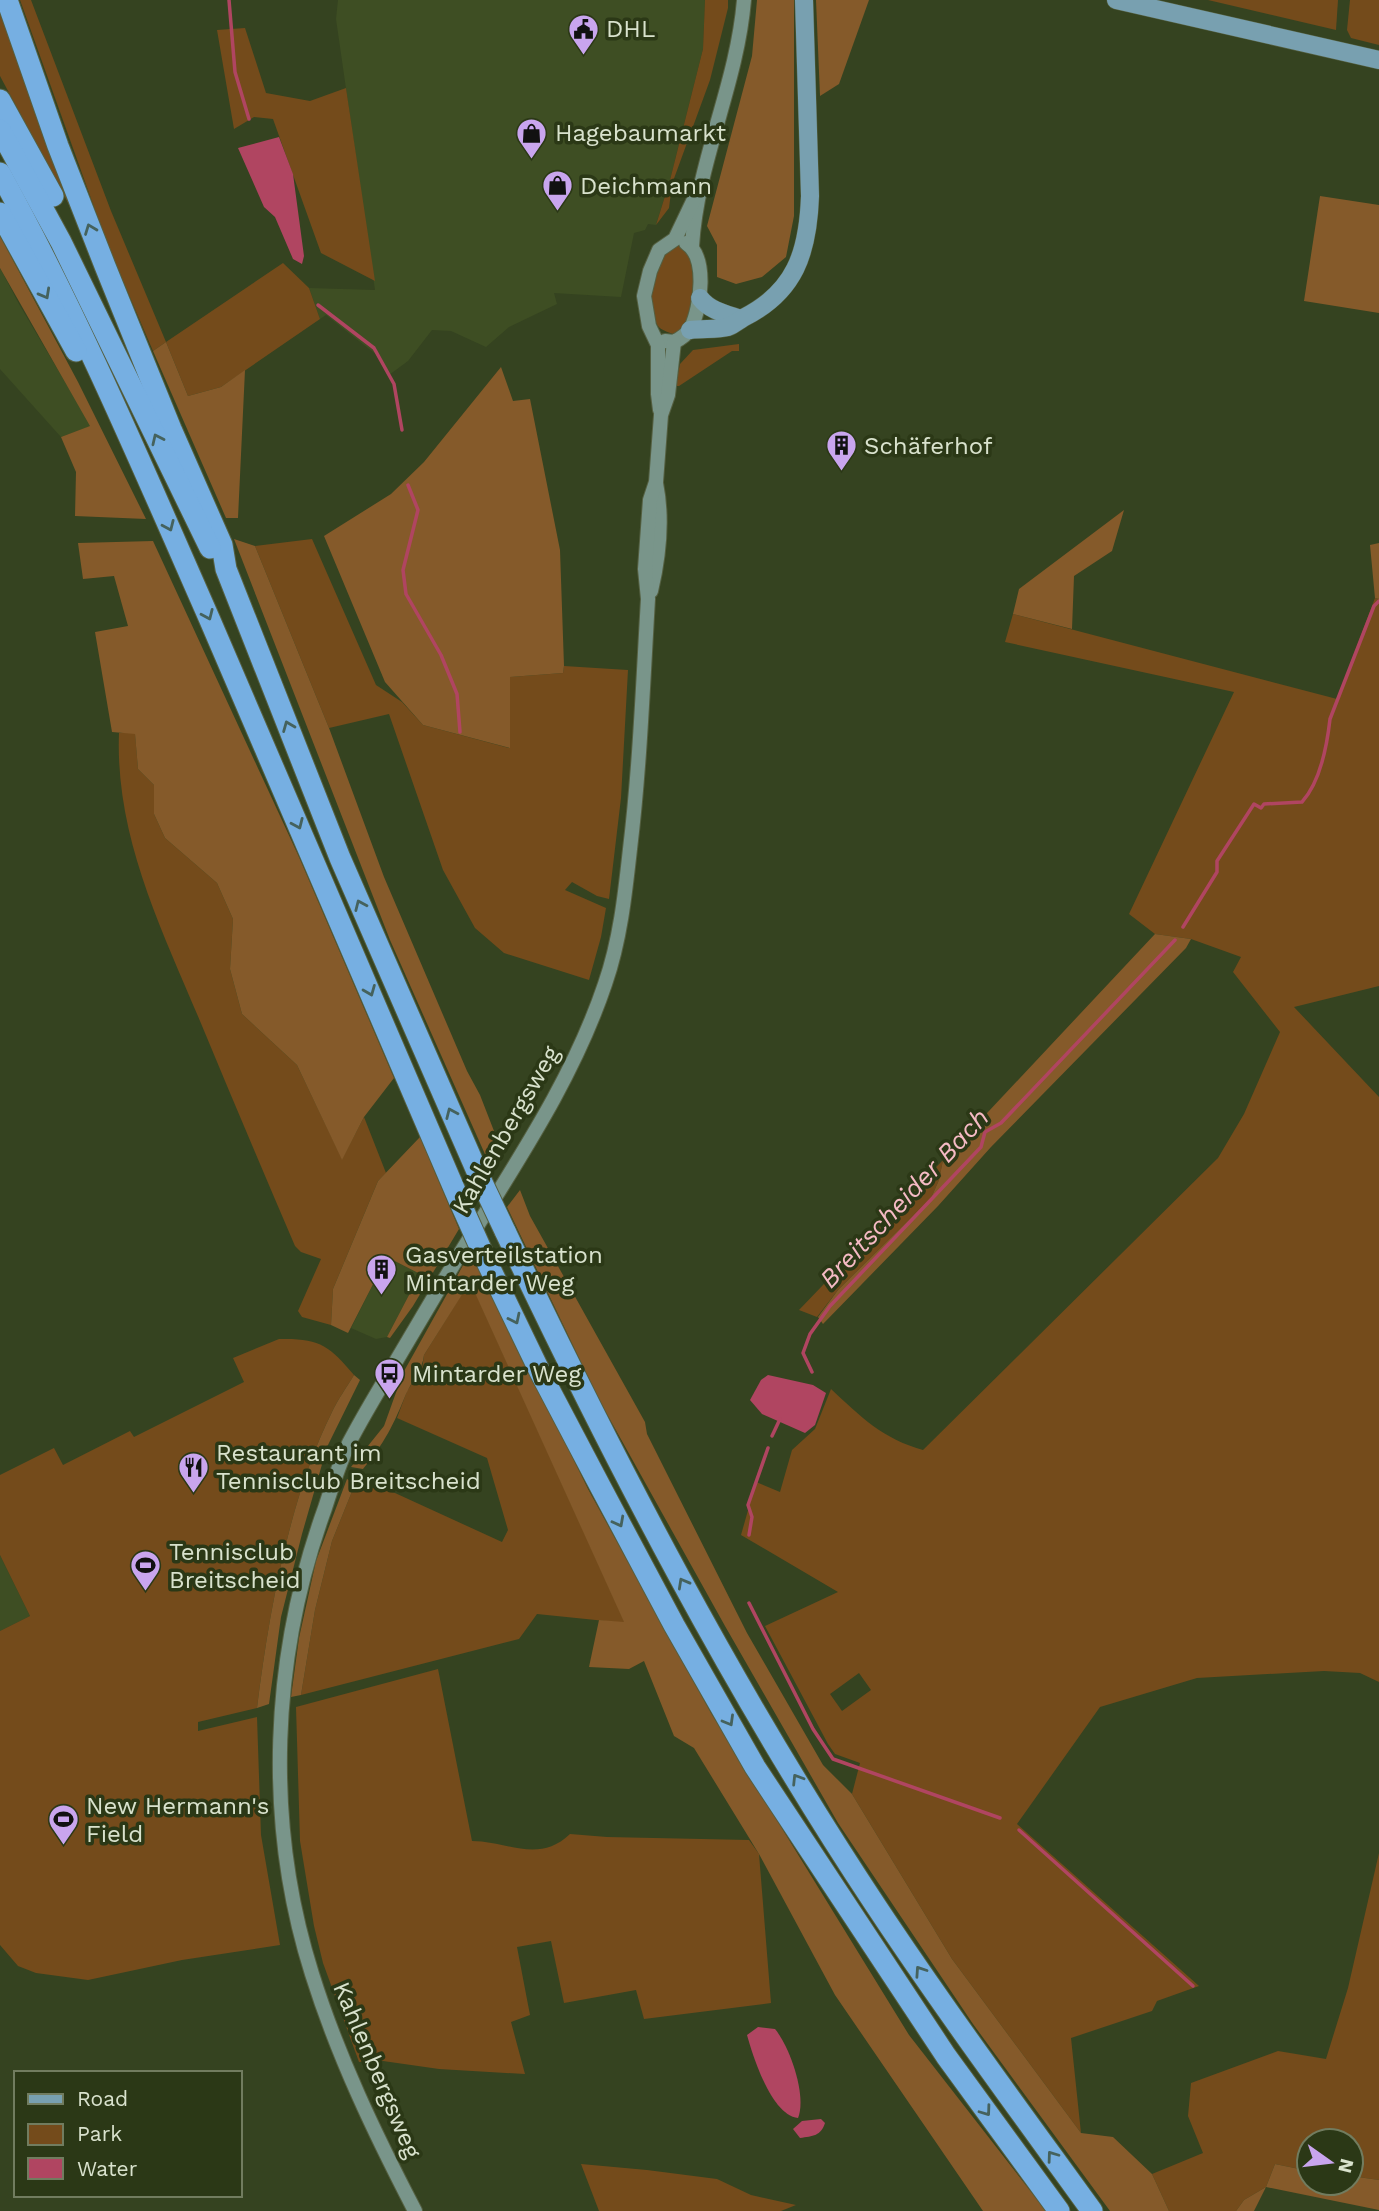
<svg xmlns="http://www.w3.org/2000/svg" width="1379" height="2211" viewBox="0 0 1379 2211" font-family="'Work Sans',sans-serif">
<rect width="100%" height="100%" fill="#354320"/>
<g fill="#3e4e23">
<polygon points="338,0 705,0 703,49 670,180 656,225 648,224 645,230 634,233 621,297 554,293 557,304 509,327 486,347 451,331 432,330 408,361 389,375 382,359 326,315 320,319 309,288 375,290 336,19"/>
<polygon points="0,268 19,304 91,426 61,437 0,369"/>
<polygon points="387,1257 420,1274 387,1337 376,1339 351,1328"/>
<polygon points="0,1555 30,1616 0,1631"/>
</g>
<g fill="#744b1b" fill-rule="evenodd">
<polygon points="0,0 82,229 0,76"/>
<polygon points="20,0 31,0 111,211 166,342 283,263 309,288 320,319 221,387 188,396 166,342 153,351 108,246"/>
<polygon points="705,0 728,0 728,8 710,80 672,184 669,208 656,225 670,180 703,49"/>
<polygon points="1208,0 1338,0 1336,30"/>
<polygon points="1350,0 1379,0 1379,45 1351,38 1347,30"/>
<polygon points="245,28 266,93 310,101 346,88 375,281 321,253 273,119 254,117 234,129 217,30"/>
<path d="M679 244C699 254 696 307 686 324 684 329 678 332 673 334 668 332 661 330 658 326 646 309 653 269 665 254 668 250 674 247 679 244Z"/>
<polygon points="739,344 739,351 732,351 679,386 675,386 680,364 693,350"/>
<polygon points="312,539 376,685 402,702 423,725 509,748 510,677 563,673 564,666 628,670 621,798 609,899 597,896 572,882 565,890 606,908 601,937 589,980 504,953 475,928 443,870 389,714 329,728 255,546"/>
<path d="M1375 598 1379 599V986L1294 1007 1379 1097V1682L1360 1673 1324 1671 1197 1678 1100 1707 1017 1824 1199 1986 1157 2001 1152 2011 1071 2038 1081 2133 952 1959 852 1794 860 1763 835 1754 828 1744 765 1626 838 1592 741 1535 756 1482 780 1492 792 1450 815 1429 831 1389C861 1417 883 1439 923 1450L1218 1158 1244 1114 1280 1032 1233 972 1241 957 1191 939 1155 934 1129 914 1234 692 1005 642 1013 614 1337 699ZM859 1673 871 1690 842 1711 830 1694Z"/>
<path d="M119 733H135L138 769 154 785V814L165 838 217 883 233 919 230 969 242 1014 297 1065 342 1159 364 1117 386 1173 378 1181 333 1289 331 1325 302 1317 298 1311 321 1259 301 1252 295 1246C263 1171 231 1096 200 1021 161 928 115 836 119 733Z"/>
<polygon points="943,1160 939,1180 931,1198 838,1290 817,1317 799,1310"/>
<polygon points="470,1281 625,1623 537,1614 519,1639 301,1695 315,1610 332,1541 355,1484 395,1493 502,1542 508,1530 487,1458 397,1418 407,1391 422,1369 424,1355"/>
<path d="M279 1339C319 1338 329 1345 354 1375 347 1387 338 1399 332 1412 289 1499 269 1612 257 1708L198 1722V1731L257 1717 261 1835 280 1945 182 1960 88 1980 36 1973 18 1966 0 1945V1631L30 1616 0 1555V1475L54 1448 63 1465 130 1431 134 1437 244 1382 233 1358Z"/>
<path d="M438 1669 472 1841C507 1841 539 1864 570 1834L607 1837 749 1840 759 1854 771 2003 644 2019 636 1990 564 2003 551 1941 517 1947 530 2015 511 2022 525 2074 439 2069 376 2060 359 2062 323 1963 314 1926 300 1841 296 1707Z"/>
<polygon points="1379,1853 1379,2180 1351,2176 1351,2141 1309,2141 1309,2171 1275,2164 1266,2187 1244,2200 1236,2211 1169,2211 1152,2174 1203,2153 1188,2116 1191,2083 1278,2051 1326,2059 1348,1988"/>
<polygon points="581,2164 647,2170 717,2179 751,2195 796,2205 781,2211 599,2211"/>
</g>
<g fill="#855a2a">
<polygon points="757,0 794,0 794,216 786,257 762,277 736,284 717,277 717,245 707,226 752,56"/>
<polygon points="816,0 869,0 839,84 820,96"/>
<polygon points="1320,196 1379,205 1379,313 1304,301"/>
<polygon points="0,236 78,382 146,519 75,516 76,472 61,437 90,426 0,268"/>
<polygon points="166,342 188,396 221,387 245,370 238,518 226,518 153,351"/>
<polygon points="501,367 513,401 530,399 560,550 564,666 563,673 510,677 510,748 423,725 385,682 324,536 391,494 424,462"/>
<polygon points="1124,510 1112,551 1074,576 1072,629 1013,614 1019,589"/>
<polygon points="234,539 255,546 329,728 384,877 467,1071 480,1095 501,1149 492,1170 390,940"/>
<polygon points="153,541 299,857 394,1078 364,1117 342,1160 297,1065 242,1014 230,969 233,919 217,883 165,838 154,814 154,785 138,769 135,734 112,732 95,632 128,626 114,576 83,579 78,543"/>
<polygon points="1379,543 1379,599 1375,598 1370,545"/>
<polygon points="1155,934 1191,939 1186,948 991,1147 938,1206 823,1324 818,1317 838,1290 931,1198 939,1180 943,1160"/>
<polygon points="420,1137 459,1229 413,1306 390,1338 387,1337 420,1274 387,1257 348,1333 331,1325 333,1289 378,1181"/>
<polygon points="520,1190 530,1216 645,1422 647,1434 747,1633 823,1765 852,1794 952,1959 1081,2133 1113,2137 1152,2174 1169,2211 1110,2211 973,2024 838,1823 725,1626 598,1398 507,1207"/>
<path d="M471 1251 588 1489 711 1713 909 2035 1046 2211H983L835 1995 759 1854 694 1748 674 1736 644 1661 629 1669 589 1667 599 1620 624 1622 470 1282 424 1355C422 1371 413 1379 406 1394 394 1424 384 1444 363 1469L351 1467 384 1426 403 1373Z"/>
<path d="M354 1375 360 1380 327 1447 302 1534 281 1617 269 1704 257 1708C269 1612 289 1499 332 1412 338 1399 347 1387 354 1375Z"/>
<polygon points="347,1479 355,1484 332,1541 315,1610 301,1695 291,1697 299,1638 316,1561"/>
<polygon points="1275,2164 1309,2171 1309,2183 1351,2183 1351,2176 1379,2180 1379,2210 1266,2187 1254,2211 1236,2211 1244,2200 1266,2187"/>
</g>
<g fill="#b04561">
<polygon points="279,137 293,174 304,256 302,264 293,259 275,217 264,207 238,148"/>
<polygon points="768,1375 813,1385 826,1393 815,1425 805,1433 762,1414 750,1400 761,1380"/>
<path d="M758 2027 775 2029C790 2047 807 2096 798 2118 772 2116 753 2057 747 2035Z"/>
<path d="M821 2119 825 2123C821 2136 813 2136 800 2138L793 2129 802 2121Z"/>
</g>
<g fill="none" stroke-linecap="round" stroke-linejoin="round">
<g stroke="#b04561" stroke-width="3.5">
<polyline points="229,0 235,72 249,119"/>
<polyline points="318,305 374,348 394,384 402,430"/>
<polyline points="408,485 418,510 403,570 406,594 441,655 457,694 460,732"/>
<path d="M1183 927 1217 872V861L1254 804 1261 808 1264 804 1302 802C1321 781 1327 746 1330 719L1374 606 1379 601"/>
<polyline points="812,1372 803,1353 810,1334 830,1306 981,1147 985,1132 1001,1123 1175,940"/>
<polyline points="772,1436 780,1419"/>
<polyline points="749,1535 752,1517 748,1505 768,1448"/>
<polyline points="749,1603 813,1729 833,1759 1000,1818"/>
<polyline points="1019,1830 1193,1986"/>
</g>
<defs>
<g id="secondary">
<path d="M692 246C697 162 737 85 744 0"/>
<path d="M665 341 674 342C680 339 687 334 691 328 701 307 708 257 686 243"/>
<polyline points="660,410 658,394 658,345 649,326 644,296 650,271 659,250 675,239 696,195"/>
<path d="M651 591C659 557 663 518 656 483"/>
<path d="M415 2211C375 2134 338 2057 312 1974 264 1822 271 1657 325 1508 332 1486 339 1464 349 1443 362 1418 377 1393 392 1368 420 1321 447 1274 476 1228 525 1149 575 1073 605 984 620 941 625 895 630 849 640 766 643 683 648 599L645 569 650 500 656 482 661 415 668 395 674 342"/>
</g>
<g id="primary">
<polyline points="1116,0 1379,60"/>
<path d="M700 298C710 311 726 314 741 319"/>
<path d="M690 330C703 328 716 330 728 327 733 325 738 321 743 318 795 292 808 253 810 196L804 0"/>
</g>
<g id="highway">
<polyline points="7,0 58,146 105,266 171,429 222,545 226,569 340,858 479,1176"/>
<polyline points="0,100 53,196"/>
<polyline points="0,130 61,242 210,548"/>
<path d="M0 173C79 317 143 468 209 618 293 812 375 1006 459 1200"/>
<polyline points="0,213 76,351"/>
<path d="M505 1231C615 1463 734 1692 876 1906 945 2010 1019 2110 1092 2211"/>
<polyline points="485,1258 540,1372 600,1486 674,1625 755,1767 946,2056 1059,2211"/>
</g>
</defs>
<use href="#secondary" stroke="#556042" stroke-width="16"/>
<use href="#primary" stroke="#556042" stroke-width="19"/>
<use href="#highway" stroke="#556042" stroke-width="23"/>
<use href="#secondary" stroke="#79958a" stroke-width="14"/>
<use href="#primary" stroke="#78a0b0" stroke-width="18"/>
<use href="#highway" stroke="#76afe2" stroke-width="21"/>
<defs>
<g id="highway-bridge">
<polyline points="479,1176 505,1231"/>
<polyline points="459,1200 485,1258"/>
</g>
</defs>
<use href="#highway-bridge" stroke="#556042" stroke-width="23" stroke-linecap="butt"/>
<use href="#highway-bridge" stroke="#76afe2" stroke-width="21"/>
</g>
<defs><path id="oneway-chevron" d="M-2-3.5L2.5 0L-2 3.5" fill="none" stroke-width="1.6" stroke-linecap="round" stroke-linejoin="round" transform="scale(1.75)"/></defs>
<g stroke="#45625d">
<use href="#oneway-chevron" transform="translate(90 229) rotate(-111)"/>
<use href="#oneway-chevron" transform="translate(45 294) rotate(61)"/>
<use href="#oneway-chevron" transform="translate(157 439) rotate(-115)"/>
<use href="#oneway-chevron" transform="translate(169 526) rotate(66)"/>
<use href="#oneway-chevron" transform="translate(208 615) rotate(66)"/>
<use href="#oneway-chevron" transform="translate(288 726) rotate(-112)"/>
<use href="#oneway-chevron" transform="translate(298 824) rotate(66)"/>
<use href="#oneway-chevron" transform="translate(360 905) rotate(-114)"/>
<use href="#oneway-chevron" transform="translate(370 991) rotate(68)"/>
<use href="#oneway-chevron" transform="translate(451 1113) rotate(-114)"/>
<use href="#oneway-chevron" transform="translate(515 1319) rotate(64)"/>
<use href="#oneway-chevron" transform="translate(619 1522) rotate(62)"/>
<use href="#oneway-chevron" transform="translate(683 1583) rotate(-119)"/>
<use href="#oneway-chevron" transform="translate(729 1721) rotate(60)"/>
<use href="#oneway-chevron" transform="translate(797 1779) rotate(-122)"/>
<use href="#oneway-chevron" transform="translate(920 1971) rotate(-124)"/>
<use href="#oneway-chevron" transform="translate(986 2111) rotate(54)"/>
<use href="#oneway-chevron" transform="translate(1052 2156) rotate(-126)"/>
</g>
<defs>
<symbol id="civic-pin" viewBox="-11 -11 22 30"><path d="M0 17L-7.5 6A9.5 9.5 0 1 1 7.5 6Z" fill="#c9a5ee" stroke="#2b3816"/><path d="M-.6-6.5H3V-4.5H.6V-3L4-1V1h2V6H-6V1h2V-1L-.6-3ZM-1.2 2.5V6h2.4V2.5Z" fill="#111"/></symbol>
<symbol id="shop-pin" viewBox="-11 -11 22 30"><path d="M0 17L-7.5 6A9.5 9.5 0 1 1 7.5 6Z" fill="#c9a5ee" stroke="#2b3816"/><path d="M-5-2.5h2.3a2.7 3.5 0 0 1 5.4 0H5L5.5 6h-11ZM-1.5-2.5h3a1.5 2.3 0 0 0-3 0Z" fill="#111"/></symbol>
<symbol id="building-pin" viewBox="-11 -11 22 30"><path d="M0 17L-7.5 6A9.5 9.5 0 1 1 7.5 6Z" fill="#c9a5ee" stroke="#2b3816"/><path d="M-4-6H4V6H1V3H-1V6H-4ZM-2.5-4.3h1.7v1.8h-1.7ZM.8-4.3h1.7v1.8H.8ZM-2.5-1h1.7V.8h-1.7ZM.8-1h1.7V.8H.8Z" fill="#111"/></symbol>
<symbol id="bus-pin" viewBox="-11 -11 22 30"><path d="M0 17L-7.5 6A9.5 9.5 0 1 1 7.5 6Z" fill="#c9a5ee" stroke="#2b3816"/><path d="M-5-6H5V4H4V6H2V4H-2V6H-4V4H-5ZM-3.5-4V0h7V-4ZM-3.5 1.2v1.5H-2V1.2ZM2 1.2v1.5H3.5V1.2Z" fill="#111"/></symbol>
<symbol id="restaurant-pin" viewBox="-11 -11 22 30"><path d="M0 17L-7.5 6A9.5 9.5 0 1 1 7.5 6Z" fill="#c9a5ee" stroke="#2b3816"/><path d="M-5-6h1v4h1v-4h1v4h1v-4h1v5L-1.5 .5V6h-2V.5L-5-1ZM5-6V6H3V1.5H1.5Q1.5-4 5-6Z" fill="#111"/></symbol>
<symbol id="stadium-pin" viewBox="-11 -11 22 30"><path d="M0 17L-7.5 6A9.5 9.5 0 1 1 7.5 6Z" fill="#c9a5ee" stroke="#2b3816"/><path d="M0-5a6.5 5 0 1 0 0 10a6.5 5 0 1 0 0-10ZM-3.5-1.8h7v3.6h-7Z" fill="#111"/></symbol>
</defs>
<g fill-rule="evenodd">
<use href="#civic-pin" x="566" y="12" width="35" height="47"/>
<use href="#shop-pin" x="514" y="116" width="35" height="47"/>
<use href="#shop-pin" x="540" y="168" width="35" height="47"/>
<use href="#building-pin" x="824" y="428" width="35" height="47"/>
<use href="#building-pin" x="364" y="1252" width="35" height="47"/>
<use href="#bus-pin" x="372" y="1356" width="35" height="47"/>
<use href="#restaurant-pin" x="176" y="1450" width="35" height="47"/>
<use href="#stadium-pin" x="128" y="1548" width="35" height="47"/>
<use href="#stadium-pin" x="46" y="1802" width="35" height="47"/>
</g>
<g text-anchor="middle" stroke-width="7" stroke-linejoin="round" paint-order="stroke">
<g font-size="24" fill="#d9e2cd" stroke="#2b3816" text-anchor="start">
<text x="606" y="37">DHL</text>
<text x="555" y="141">Hagebaumarkt</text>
<text x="580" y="194">Deichmann</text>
<text x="864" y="454">Schäferhof</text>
<text x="405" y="1263">Gasverteilstation<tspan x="405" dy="28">Mintarder Weg</tspan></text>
<text x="412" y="1382">Mintarder Weg</text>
<text x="216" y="1461">Restaurant im<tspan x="216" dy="28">Tennisclub Breitscheid</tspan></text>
<text x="169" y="1560">Tennisclub<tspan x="169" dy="28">Breitscheid</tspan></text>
<text x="86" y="1814">New Hermann's<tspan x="86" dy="28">Field</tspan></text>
</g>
<g font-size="24" fill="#d9e2cd" stroke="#2b3816">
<text transform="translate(506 1130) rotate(-60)" y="8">Kahlenbergsweg</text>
<text transform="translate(377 2070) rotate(67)" y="8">Kahlenbergsweg</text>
</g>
<g font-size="26" font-style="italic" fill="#f5bac4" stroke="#2b3816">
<text transform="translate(904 1198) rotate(-47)" y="9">Breitscheider Bach</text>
</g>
</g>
<rect x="14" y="2071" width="228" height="126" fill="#2b3816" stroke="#717c5f" stroke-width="2"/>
<rect x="28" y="2094" width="35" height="10" fill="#78a0b0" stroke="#717c5f" stroke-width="2"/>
<text x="77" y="2106" font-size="21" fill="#d9e2cd">Road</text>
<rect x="28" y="2124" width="35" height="21" fill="#744b1b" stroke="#717c5f" stroke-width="2"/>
<text x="77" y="2141" font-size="21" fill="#d9e2cd">Park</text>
<rect x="28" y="2158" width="35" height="21" fill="#b04561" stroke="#717c5f" stroke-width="2"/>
<text x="77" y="2176" font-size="21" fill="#d9e2cd">Water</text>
<g transform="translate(1330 2162) rotate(104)"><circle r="33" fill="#2b3816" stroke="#717c5f" stroke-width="2"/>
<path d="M0-5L12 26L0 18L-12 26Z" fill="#c9a5ee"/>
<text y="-10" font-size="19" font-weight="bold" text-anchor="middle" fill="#d9e2cd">N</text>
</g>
</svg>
